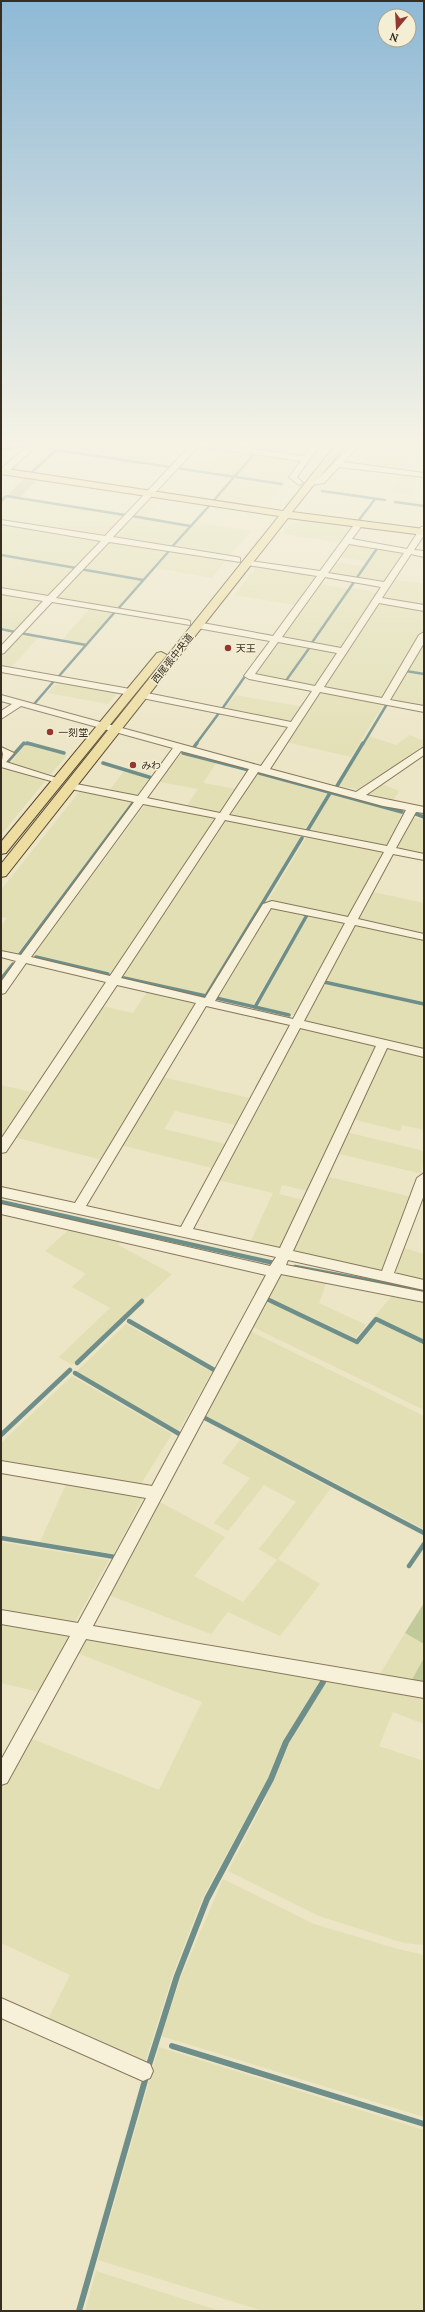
<svg xmlns="http://www.w3.org/2000/svg" width="425" height="2312" viewBox="0 0 425 2312" font-family="Lora,'Noto Sans JP',serif">
<rect width="100%" height="100%" fill="#ece5c6"/>
<g fill="#e2dfb4">
<polygon points="74,442 181,442 159,465 61,450 68,443"/>
<polygon points="200,442 263,442 255,451"/>
<polygon points="267,442 315,442 303,458 259,451"/>
<polygon points="367,442 417,449 421,445 424,445 424,452 416,451 409,462 412,463 405,471 371,467 376,459 354,456"/>
<polygon points="225,449 253,453 233,476 204,472"/>
<polygon points="257,453 300,460 280,483 236,477"/>
<polygon points="402,473 424,476 424,483 417,482 410,494 392,491"/>
<polygon points="235,478 284,485 271,501 261,505 250,506 214,501"/>
<polygon points="148,496 161,498 144,518 130,516"/>
<polygon points="6,497 125,516 106,537 1,521 1,502"/>
<polygon points="129,517 189,526 170,548 110,538"/>
<polygon points="302,520 353,527 341,543 282,534 290,524"/>
<polygon points="196,522 251,531 228,558 171,549"/>
<polygon points="1,523 103,541 77,568 1,555"/>
<polygon points="106,541 167,550 142,579 80,569"/>
<polygon points="348,543 376,546 366,561 338,557"/>
<polygon points="379,547 406,552 386,583 358,579"/>
<polygon points="171,551 208,557 207,558 225,561 212,578 156,568"/>
<polygon points="1,556 76,569 50,597 1,590"/>
<polygon points="335,562 363,566 354,579 327,573"/>
<polygon points="256,567 275,568 316,575 295,605 234,595"/>
<polygon points="79,570 141,580 115,610 54,600"/>
<polygon points="396,580 424,584 424,605 384,599"/>
<polygon points="319,584 348,589 309,644 280,638"/>
<polygon points="351,588 379,593 343,648 338,649 313,645"/>
<polygon points="1,592 43,600 44,602 17,631 1,628"/>
<polygon points="379,602 424,609 424,631 382,698 326,689 323,687"/>
<polygon points="90,608 113,612 85,644 62,640"/>
<polygon points="19,633 39,637 9,670 1,668 1,653"/>
<polygon points="277,642 308,646 284,682 253,675"/>
<polygon points="424,644 424,673 409,670"/>
<polygon points="312,647 339,654 317,686 287,682"/>
<polygon points="407,672 424,675 424,707 391,699"/>
<polygon points="58,682 117,693 108,704 48,693"/>
<polygon points="325,692 384,703 351,757 286,742 320,693"/>
<polygon points="235,695 303,707 294,722 288,722 224,710"/>
<polygon points="410,735 424,741 424,746 361,790 339,786 369,736 396,745"/>
<polygon points="26,743 67,755 51,774 10,764"/>
<polygon points="181,754 216,763 203,783 237,789 223,811 217,812 187,806 198,789 160,782"/>
<polygon points="6,768 45,781 1,835 1,772"/>
<polygon points="124,771 150,778 137,796 109,791"/>
<polygon points="257,774 327,794 304,831 233,816 231,814"/>
<polygon points="379,783 399,791 393,801 367,794"/>
<polygon points="80,791 132,802 17,954 1,950 1,927 7,918 1,917 1,890"/>
<polygon points="331,795 402,813 386,846 308,832"/>
<polygon points="150,804 217,819 112,973 33,955 145,805"/>
<polygon points="412,817 424,820 424,855 396,847"/>
<polygon points="227,820 302,835 205,995 123,976"/>
<polygon points="307,836 380,851 383,854 349,918 268,901"/>
<polygon points="373,892 424,903 424,934 360,920 358,918"/>
<polygon points="271,908 305,915 253,1005 218,997"/>
<polygon points="309,915 343,922 345,924 295,1015 257,1007"/>
<polygon points="357,925 424,940 424,1003 323,980 352,926"/>
<polygon points="321,983 424,1006 424,1048 304,1021 302,1018"/>
<polygon points="147,992 195,1004 196,1006 102,1160 14,1137 102,1006 133,1013"/>
<polygon points="302,1027 374,1044 377,1047 308,1191 282,1185 279,1194 303,1200 281,1247 277,1249 250,1243 273,1193 218,1180 298,1028"/>
<polygon points="389,1047 424,1056 424,1130 402,1125 400,1131 352,1119 384,1049"/>
<polygon points="163,1077 249,1098 235,1125 175,1111 164,1129 225,1144 212,1168 121,1145"/>
<polygon points="1,1085 32,1092 1,1138"/>
<polygon points="346,1132 424,1151 422,1174 336,1153"/>
<polygon points="325,1176 412,1197 384,1270 378,1271 293,1253 291,1250"/>
<polygon points="71,1228 115,1238 120,1243 118,1245 172,1274 143,1301 140,1300 72,1365 59,1357 110,1308 72,1287 86,1274 45,1251"/>
<polygon points="404,1248 424,1254 424,1282 395,1274"/>
<polygon points="279,1272 327,1281 319,1303 366,1325 356,1338 266,1296"/>
<polygon points="393,1295 424,1302 424,1340 375,1316"/>
<polygon points="264,1299 358,1345 377,1322 424,1345 424,1410 253,1327 252,1324"/>
<polygon points="126,1324 212,1372 178,1432 77,1371"/>
<polygon points="250,1331 424,1416 424,1529 202,1414"/>
<polygon points="72,1376 172,1434 139,1487 1,1464 1,1443"/>
<polygon points="240,1440 331,1488 278,1559 320,1584 280,1636 228,1612 211,1634 106,1594 158,1501 225,1537 194,1576 243,1602 277,1560 259,1549 296,1502 264,1485 228,1531 214,1523 250,1478 222,1463"/>
<polygon points="68,1480 144,1495 114,1554 40,1542"/>
<polygon points="1,1542 109,1560 74,1624 1,1611"/>
<polygon points="1,1622 70,1634 39,1692 1,1683"/>
<polygon points="405,1633 424,1644 424,1658 410,1683 378,1677"/>
<polygon points="84,1637 321,1679 283,1741 268,1778 203,1897 173,1974 144,2066 46,2023 70,1975 1,1943 1,1786 28,1737 159,1790 202,1702 75,1652"/>
<polygon points="327,1680 424,1697 424,1724 393,1712 379,1746 424,1761 424,1945 404,1943 319,1916 228,1871 263,1804 290,1742"/>
<polygon points="223,1879 314,1924 398,1949 424,1955 424,2117 161,2036 181,1977"/>
<polygon points="159,2047 424,2130 424,2311 263,2311 98,2260"/>
<polygon points="96,2271 220,2311 85,2311"/>
</g>
<g fill="#c0ca9a">
<polygon points="26,477 39,478 20,497 6,496"/>
<polygon points="424,1603 424,1644 405,1633"/>
<polygon points="424,1658 424,1686 410,1683"/>
</g>
<g fill="none" stroke-linecap="round" stroke-linejoin="round">
<g stroke="#6e8e89" stroke-width="2.5">
<polyline points="1,450 53,442"/>
<polyline points="257,451 265,442"/>
<polyline points="176,468 282,484"/>
<polyline points="32,472 56,450 170,467"/>
<polyline points="322,491 385,500"/>
<polyline points="214,500 255,453"/>
<polyline points="1,501 6,496 125,515"/>
<polyline points="395,502 424,506"/>
<polyline points="132,516 190,526"/>
<polyline points="359,520 375,499"/>
<polyline points="170,549 209,506"/>
<polyline points="1,555 76,568"/>
<polyline points="80,569 143,580"/>
<polyline points="356,579 378,547"/>
<polyline points="117,610 169,551"/>
<polyline points="1,629 15,632"/>
<polyline points="20,633 86,645"/>
<polyline points="311,644 354,582"/>
<polyline points="406,671 424,674"/>
<polyline points="59,676 114,613"/>
<polyline points="285,682 310,647"/>
<polyline points="35,703 54,681"/>
<polyline points="222,709 248,672"/>
<polyline points="24,744 31,744"/>
<polyline points="196,744 219,713"/>
<polyline points="363,744 387,704 390,704"/>
</g>
<g stroke="#6e8e89" stroke-width="3.5">
<polyline points="27,743 64,753"/>
<polyline points="194,747 197,743"/>
<polyline points="183,753 249,770"/>
<polyline points="8,761 24,743"/>
<polyline points="103,763 152,778"/>
<polyline points="259,773 402,812"/>
<polyline points="337,786 363,743"/>
<polyline points="416,814 424,817"/>
<polyline points="307,831 330,793"/>
<polyline points="20,954 133,803"/>
<polyline points="36,957 108,974"/>
<polyline points="124,978 206,996 302,838"/>
<polyline points="1,979 13,964"/>
<polyline points="324,982 424,1004"/>
<polyline points="216,998 289,1015"/>
<polyline points="255,1007 307,915 304,914"/>
</g>
<g stroke="#6e8e89" stroke-width="4.5">
<polyline points="1,1202 274,1263"/>
<polyline points="295,1267 424,1291"/>
<polyline points="267,1299 357,1342 376,1319 424,1342"/>
<polyline points="129,1321 216,1371"/>
<polyline points="77,1363 142,1301"/>
<polyline points="75,1373 181,1435"/>
<polyline points="203,1417 424,1533"/>
<polyline points="1,1435 70,1370"/>
<polyline points="1,1538 115,1557"/>
<polyline points="409,1566 424,1544"/>
</g>
<g stroke="#6e8e89" stroke-width="6">
<polyline points="172,2046 424,2124"/>
<polyline points="148,2068 177,1976 207,1899 271,1779 286,1742 323,1682"/>
<polyline points="79,2311 146,2077"/>
</g>
<defs>
<g id="minor">
<polygon points="4,442 13,442 1,449 1,444"/>
<polygon points="185,442 202,442 304,456 314,442 322,442 297,477 303,483 299,485 289,477 301,461 199,446 113,537 237,557 240,558 240,562 109,542 56,598 187,620 190,621 190,625 52,602 4,653 1,654 1,646 43,601 1,594 1,588 48,596 101,541 1,524 1,520 105,536 191,445"/>
<polygon points="355,442 363,442 343,462 424,473 424,477 339,467 324,483 306,486 306,482 318,479"/>
<polygon points="419,442 424,442 424,447 419,446"/>
<polygon points="25,448 32,450 7,473 1,473 1,469"/>
<path d="M356 522 363 524 352 539 407 549 421 527H424V535L414 550 424 551V557L411 554 382 598 424 605V611L379 603 324 687 382 698 419 635 424 632V643L390 700 424 706V712L320 692 270 769 356 792 424 747V755L366 795 424 807V813L416 812 396 848 424 854V860L393 854 358 919 424 934V940L355 925 304 1021 424 1049V1057L387 1048 293 1251 382 1271 417 1178 424 1173V1195L394 1273 424 1280V1290L288 1260 286 1265 424 1292V1302L281 1274 93 1626 424 1682V1698L86 1639 7 1783 1 1785V1760L70 1636 1 1624V1610L78 1623 146 1498 1 1473V1461L152 1486 266 1275 1 1214V1204L270 1266 276 1257 1 1197V1187L75 1203 196 1003 117 985 6 1152 1 1153V1139L106 982 26 963 5 993 1 994V982L16 961 1 957V951L21 955 134 802 71 789 66 786 71 783 138 796 173 748 21 706 1 719V711L12 704 1 701V695L261 766 288 727 142 698 137 695 142 692 291 722 312 691 249 679 244 676 270 641 197 628 193 625 197 622 273 636 317 576 247 565 244 564V560L320 571ZM349 544 404 553 384 582 328 573ZM325 577 381 587 341 648 282 637ZM278 642 337 653 315 686 255 674ZM181 751 249 769 220 813 147 798ZM258 772 383 806 406 810 387 846 229 815ZM143 804 216 818 110 976 31 957ZM225 820 384 852 348 917 272 901 263 904 205 998 121 978ZM271 908 345 923 293 1019 215 1001ZM206 1006 290 1025 181 1227 86 1206ZM300 1028 376 1046 280 1248 193 1229Z"/>
<polygon points="1,666 130,689 135,692 130,695 1,672"/>
<polygon points="1,747 14,753 6,762 63,780 58,783 1,767 3,754"/>
<polygon points="1,1998 150,2064 153,2071 150,2078 143,2081 1,2018"/>
</g>
<g id="major">
<polygon points="338,442 348,442 292,512 424,529 424,535 288,518 6,876 1,877 1,864 279,516 1,474 1,468 283,511"/>
<polygon points="161,652 167,655 165,657 6,853 1,854 1,842 157,653"/>
</g>
</defs>
<use href="#minor" stroke="#87775d" stroke-width="2"/>
<use href="#major" stroke="#554530" stroke-width="2"/>
<use href="#minor" fill="#f7f1d9" fill-rule="evenodd"/>
<use href="#major" fill="#eddda0" fill-rule="evenodd"/>
</g>
<linearGradient id="sky" x2="0" y2="1"><stop stop-color="#8eb9d6"/><stop offset="0.58" stop-color="#f6f3e5"/><stop offset="1" stop-color="#f6f3e5" stop-opacity="0"/></linearGradient>
<rect width="425" height="765" fill="url(#sky)"/>
<g fill="#93382f" stroke="#f4eed5" stroke-width="1.5">
<circle cx="228" cy="648" r="4"/>
<circle cx="50" cy="732" r="4"/>
<circle cx="133" cy="765" r="4"/>
</g>
<g text-anchor="middle" stroke-width="3" stroke-linejoin="round" paint-order="stroke">
<g font-size="10" fill="#382e20" stroke="#f4eed5" text-anchor="start">
<text x="236" y="652">天王</text>
<text x="58" y="736">一刻堂</text>
<text x="141" y="769">みわ</text>
</g>
<g font-size="10" fill="#382e20" stroke="#f4eed5">
<text transform="translate(172 658) rotate(-52)" y="4">西尾張中央道</text>
</g>
</g>
<rect width="425" height="2312" fill="none" stroke="#382e20" stroke-width="4"/>
<g transform="translate(397 28) rotate(198)"><circle r="19" fill="#f4eed5" stroke="#a9a18d"/>
<path d="M0-3L7 15L0 10L-7 15Z" fill="#93382f"/>
<text y="-6" font-size="11" font-weight="bold" text-anchor="middle" fill="#382e20">N</text>
</g>
</svg>
